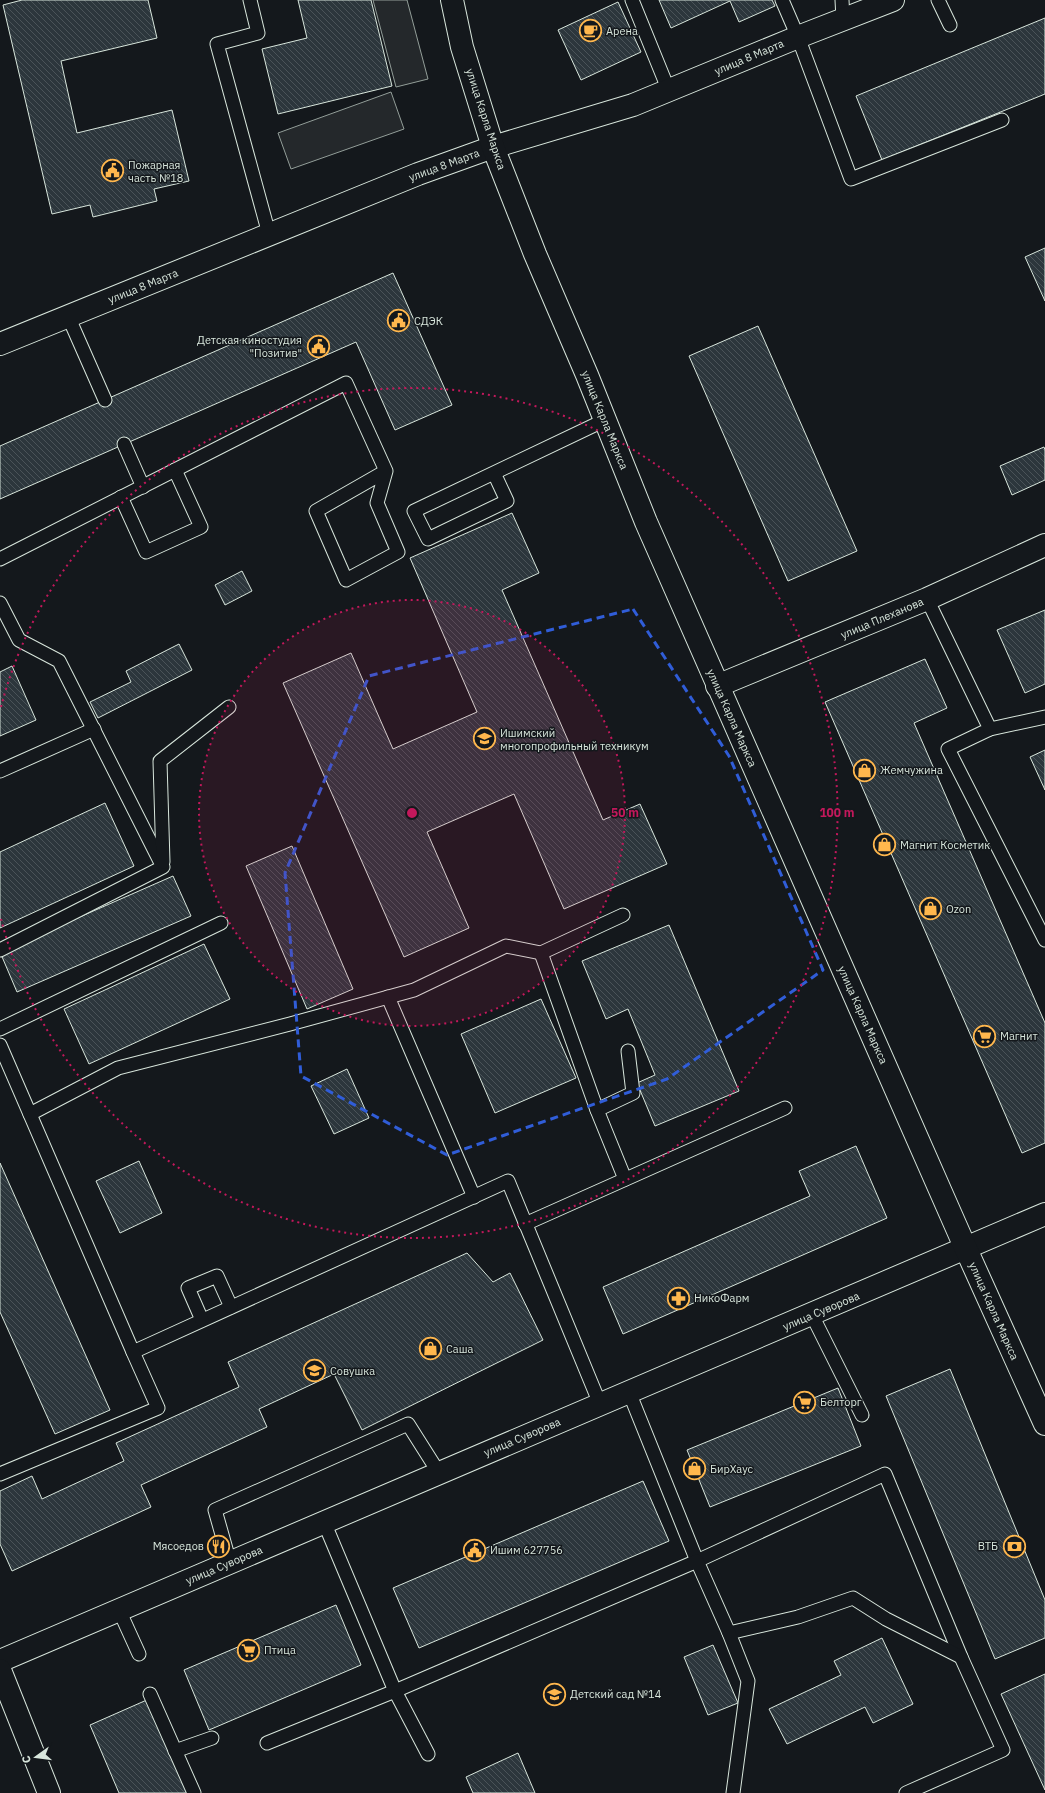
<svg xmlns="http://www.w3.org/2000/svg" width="1045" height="1793" viewBox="0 0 1045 1793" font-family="'IBM Plex Sans',sans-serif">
<defs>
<pattern id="building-back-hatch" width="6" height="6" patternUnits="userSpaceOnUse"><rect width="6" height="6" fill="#2c363c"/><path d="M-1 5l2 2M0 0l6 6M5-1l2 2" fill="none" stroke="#4a5358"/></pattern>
</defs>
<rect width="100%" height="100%" fill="#14181c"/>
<g fill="#24282b" stroke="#939e99">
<polygon points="373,0 407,0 428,79 396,87"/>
<polygon points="391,92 404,129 291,169 278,133"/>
</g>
<g fill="url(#building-back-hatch)" stroke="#d8e6dc">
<polygon points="22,0 148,0 157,38 61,61 77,133 172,110 189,181 154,189 157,201 93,217 90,205 52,214 3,5"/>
<polygon points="298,0 371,0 392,86 278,114 262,49 307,38"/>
<polygon points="659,0 772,0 775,6 739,22 730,1 671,28"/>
<polygon points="618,2 641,52 581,80 558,30"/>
<polygon points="1045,18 1045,94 882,160 856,96"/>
<polygon points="1045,248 1045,301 1025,257"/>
<polygon points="393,273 452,405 395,430 356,342 0,499 0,446"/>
<polygon points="758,326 857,551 788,581 689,356"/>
<polygon points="1044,447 1045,450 1045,480 1012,495 1000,466"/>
<polygon points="512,513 539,573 502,590 603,820 640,804 667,864 564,909 514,794 427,832 469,928 404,957 283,683 351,653 393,749 477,712 410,558"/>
<polygon points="242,571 252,591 225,605 215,585"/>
<polygon points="1045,610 1045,684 1025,693 997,630"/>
<polygon points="179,644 192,670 98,718 90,702 131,682 126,671"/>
<polygon points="925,659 947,708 914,723 1045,1023 1045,1143 1022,1153 825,702"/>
<polygon points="12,666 36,720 0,736 0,672"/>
<polygon points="1045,750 1045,790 1030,757"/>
<polygon points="105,803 134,866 0,928 0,852"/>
<polygon points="292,846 353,989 307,1009 246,866"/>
<polygon points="173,876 191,916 17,992 0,952"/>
<polygon points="669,925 739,1091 655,1126 637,1083 655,1075 628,1009 606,1019 582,961"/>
<polygon points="204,944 230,999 89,1064 64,1009"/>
<polygon points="541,999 576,1078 495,1113 461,1034"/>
<polygon points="347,1069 369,1118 334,1134 311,1086"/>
<polygon points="856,1146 887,1218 623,1334 603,1287 810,1196 799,1171"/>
<polygon points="139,1161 162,1213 120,1233 96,1181"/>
<polygon points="0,1163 110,1410 55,1434 0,1312"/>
<polygon points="467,1253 493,1282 510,1273 543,1340 362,1430 334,1374 259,1409 267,1427 141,1485 151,1507 12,1571 0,1544 0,1491 32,1476 42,1499 124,1461 116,1443 239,1387 228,1362"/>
<polygon points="950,1369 1045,1600 1045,1638 995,1659 886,1396"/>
<polygon points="838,1388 861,1446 710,1507 687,1450"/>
<polygon points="643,1481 669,1541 419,1648 393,1588"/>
<polygon points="336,1605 361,1665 209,1730 184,1670"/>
<polygon points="882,1638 913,1704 873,1723 865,1707 787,1744 769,1709 841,1675 834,1661"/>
<polygon points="713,1645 738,1703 708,1715 684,1657"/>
<polygon points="1045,1674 1045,1790 1001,1694"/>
<polygon points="149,1699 190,1793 119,1793 90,1725"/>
<polygon points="518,1753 535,1793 473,1793 466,1777"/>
</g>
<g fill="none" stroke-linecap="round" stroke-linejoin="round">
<defs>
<g id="service">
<polyline points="250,0 258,33 217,44 269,234"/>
<polyline points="632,0 669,91"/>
<polyline points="782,0 798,37 851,179 1002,120"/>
<polyline points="842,0 843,19"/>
<polyline points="938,0 950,25"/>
<polyline points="68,316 105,400"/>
<polyline points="124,444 143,487"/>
<polyline points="494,473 507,501 428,539 414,511 605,420"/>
<polyline points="121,497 146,552 201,527 175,470"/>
<polyline points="0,559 346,383 386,471 316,511 346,580 398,552 377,503 386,471"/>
<polyline points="927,599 990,729 948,749 1045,940"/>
<polyline points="0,603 19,640 59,661 163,867 0,950"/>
<polyline points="990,729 1045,717"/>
<polyline points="0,771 94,729"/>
<polyline points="163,862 160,761 229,707"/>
<polyline points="541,953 597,1110"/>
<polyline points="388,997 474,1197"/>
<polyline points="0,1029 221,923"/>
<polyline points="0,1045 133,1352 508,1181 600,1404"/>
<polyline points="30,1114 118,1068 290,1024 414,990 506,946 541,953 623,915"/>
<polyline points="625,1179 597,1110 633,1093 628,1051"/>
<polyline points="525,1224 785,1108"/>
<polyline points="812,1315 862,1415"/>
<polyline points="202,1320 188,1288 217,1276 231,1307"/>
<polyline points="629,1392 697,1561 885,1474 961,1657 1003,1750 906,1793"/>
<polyline points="0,1474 158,1408 133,1352"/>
<polyline points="324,1522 395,1691 428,1754"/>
<polyline points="230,1563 215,1510 408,1424 439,1473"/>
<polyline points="119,1610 139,1654"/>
<polyline points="729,1633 798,1617 853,1598 886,1619 961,1657"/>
<polyline points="150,1694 194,1793"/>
<polyline points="267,1743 395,1691 697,1561 729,1633 748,1681 733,1793"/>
<polyline points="175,1751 212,1738"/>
</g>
<g id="minor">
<polyline points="493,147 633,105 798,37 893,0"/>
<polyline points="717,686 927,599 1045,545"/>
</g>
<g id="tertiary">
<polyline points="0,344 418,174 493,147"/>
<polyline points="0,1661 1045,1214"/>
<polyline points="0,1670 49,1793"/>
</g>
<polyline id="primary" points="452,0 462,47 493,147 535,254 587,375 646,522 966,1249 1045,1424"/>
</defs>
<use href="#service" stroke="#d8e6dc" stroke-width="15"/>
<use href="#minor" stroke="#d8e6dc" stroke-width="24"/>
<use href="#tertiary" stroke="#d8e6dc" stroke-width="24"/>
<use href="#primary" stroke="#d8e6dc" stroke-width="24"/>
<use href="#service" stroke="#14181c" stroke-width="13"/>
<use href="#minor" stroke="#14181c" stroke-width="22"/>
<use href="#tertiary" stroke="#14181c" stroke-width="22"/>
<use href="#primary" stroke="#14181c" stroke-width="22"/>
</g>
<path fill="none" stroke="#305dd8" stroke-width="3" stroke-dasharray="8 5" stroke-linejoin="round" d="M633 609 729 756 823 970 667 1079 447 1155 301 1076 285 873 369 676Z"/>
<circle cx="412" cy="813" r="213" fill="#c2185b" fill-opacity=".12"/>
<g fill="none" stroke="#c2185b" stroke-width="2" stroke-dasharray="2 4">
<circle cx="412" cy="813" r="213"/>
<path d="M1 707A425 425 0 1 1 1 919"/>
</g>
<defs>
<symbol id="cafe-ring" viewBox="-11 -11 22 22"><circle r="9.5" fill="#14181c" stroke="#ffb74d" stroke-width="1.5"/><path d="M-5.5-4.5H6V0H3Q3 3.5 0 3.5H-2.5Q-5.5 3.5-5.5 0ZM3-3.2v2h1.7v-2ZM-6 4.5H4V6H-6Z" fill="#ffb74d"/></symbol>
<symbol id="civic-ring" viewBox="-11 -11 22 22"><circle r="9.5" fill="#14181c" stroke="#ffb74d" stroke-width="1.5"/><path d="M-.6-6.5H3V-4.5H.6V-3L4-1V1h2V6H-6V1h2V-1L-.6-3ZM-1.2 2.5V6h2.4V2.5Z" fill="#ffb74d"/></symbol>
<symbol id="university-ring" viewBox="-11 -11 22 22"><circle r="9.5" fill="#14181c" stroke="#ffb74d" stroke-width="1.5"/><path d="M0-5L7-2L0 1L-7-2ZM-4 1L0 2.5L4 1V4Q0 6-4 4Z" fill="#ffb74d"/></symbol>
<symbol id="shop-ring" viewBox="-11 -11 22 22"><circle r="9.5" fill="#14181c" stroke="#ffb74d" stroke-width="1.5"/><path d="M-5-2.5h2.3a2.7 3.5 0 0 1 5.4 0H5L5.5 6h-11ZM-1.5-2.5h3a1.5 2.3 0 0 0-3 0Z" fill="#ffb74d"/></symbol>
<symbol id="supermarket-ring" viewBox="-11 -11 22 22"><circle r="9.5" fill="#14181c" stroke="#ffb74d" stroke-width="1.5"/><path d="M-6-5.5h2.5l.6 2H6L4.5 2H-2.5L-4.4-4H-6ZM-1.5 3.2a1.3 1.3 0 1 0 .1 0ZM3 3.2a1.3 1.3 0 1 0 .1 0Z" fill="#ffb74d"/></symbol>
<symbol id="pharmacy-ring" viewBox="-11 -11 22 22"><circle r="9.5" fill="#14181c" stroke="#ffb74d" stroke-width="1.5"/><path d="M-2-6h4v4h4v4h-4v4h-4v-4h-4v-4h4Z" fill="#ffb74d"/></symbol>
<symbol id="school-ring" viewBox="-11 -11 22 22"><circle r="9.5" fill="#14181c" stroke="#ffb74d" stroke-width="1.5"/><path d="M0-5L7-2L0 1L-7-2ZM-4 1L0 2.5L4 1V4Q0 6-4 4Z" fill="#ffb74d"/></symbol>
<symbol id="restaurant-ring" viewBox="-11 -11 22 22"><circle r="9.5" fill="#14181c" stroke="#ffb74d" stroke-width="1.5"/><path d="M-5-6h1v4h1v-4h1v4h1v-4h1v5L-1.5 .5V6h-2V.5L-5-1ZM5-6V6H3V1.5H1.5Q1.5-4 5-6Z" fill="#ffb74d"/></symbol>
<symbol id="bank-ring" viewBox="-11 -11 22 22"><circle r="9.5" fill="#14181c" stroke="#ffb74d" stroke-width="1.5"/><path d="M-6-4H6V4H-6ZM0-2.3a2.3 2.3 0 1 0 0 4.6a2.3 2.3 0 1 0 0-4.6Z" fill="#ffb74d"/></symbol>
</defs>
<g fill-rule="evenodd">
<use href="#cafe-ring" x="578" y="18" width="25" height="25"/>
<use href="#civic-ring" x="100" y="158" width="25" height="25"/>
<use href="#civic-ring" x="386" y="308" width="25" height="25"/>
<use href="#civic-ring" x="306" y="334" width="25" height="25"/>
<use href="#university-ring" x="472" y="726" width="25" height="25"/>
<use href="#shop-ring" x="852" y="758" width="25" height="25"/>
<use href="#shop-ring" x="872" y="832" width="25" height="25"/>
<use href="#shop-ring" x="918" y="896" width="25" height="25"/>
<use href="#supermarket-ring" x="972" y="1024" width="25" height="25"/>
<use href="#pharmacy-ring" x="666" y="1286" width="25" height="25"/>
<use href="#shop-ring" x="418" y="1336" width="25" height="25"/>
<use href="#school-ring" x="302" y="1358" width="25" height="25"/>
<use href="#supermarket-ring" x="792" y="1390" width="25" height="25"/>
<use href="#shop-ring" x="682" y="1456" width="25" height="25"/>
<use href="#restaurant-ring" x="206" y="1534" width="25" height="25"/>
<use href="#bank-ring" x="1002" y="1534" width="25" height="25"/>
<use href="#civic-ring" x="462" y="1538" width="25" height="25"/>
<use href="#supermarket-ring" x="236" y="1638" width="25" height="25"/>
<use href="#school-ring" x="542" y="1682" width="25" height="25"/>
</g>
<g text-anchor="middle" stroke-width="3" stroke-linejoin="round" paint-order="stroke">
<g font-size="11" fill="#d8e6dc" stroke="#14181c" text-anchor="start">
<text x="606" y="35">Арена</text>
<text x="128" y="169">Пожарная<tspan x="128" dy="13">часть №18</tspan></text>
<text x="414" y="325">СДЭК</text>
<text x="302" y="344" text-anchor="end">Детская киностудия<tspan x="302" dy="13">"Позитив"</tspan></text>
<text x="500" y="737">Ишимский<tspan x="500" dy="13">многопрофильный техникум</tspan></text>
<text x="880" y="774">Жемчужина</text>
<text x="900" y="849">Магнит Косметик</text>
<text x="946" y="913">Ozon</text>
<text x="1000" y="1040">Магнит</text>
<text x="694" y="1302">НикоФарм</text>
<text x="446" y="1353">Саша</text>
<text x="330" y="1375">Совушка</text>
<text x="820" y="1406">Белторг</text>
<text x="710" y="1473">БирХаус</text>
<text x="204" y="1550" text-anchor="end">Мясоедов</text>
<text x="998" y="1550" text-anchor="end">ВТБ</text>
<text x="490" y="1554">Ишим 627756</text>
<text x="264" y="1654">Птица</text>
<text x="570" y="1698">Детский сад №14</text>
</g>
<g font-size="11" fill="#d8e6dc" stroke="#14181c">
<text transform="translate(749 57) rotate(-23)" y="4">улица 8 Марта</text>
<text transform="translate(486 119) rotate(72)" y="4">улица Карла Маркса</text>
<text transform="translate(444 165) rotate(-20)" y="4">улица 8 Марта</text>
<text transform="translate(143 286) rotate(-22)" y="4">улица 8 Марта</text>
<text transform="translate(605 420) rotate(68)" y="4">улица Карла Маркса</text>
<text transform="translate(882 618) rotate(-23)" y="4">улица Плеханова</text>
<text transform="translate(732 718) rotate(66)" y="4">улица Карла Маркса</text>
<text transform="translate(863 1015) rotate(66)" y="4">улица Карла Маркса</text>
<text transform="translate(821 1311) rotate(-23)" y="4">улица Суворова</text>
<text transform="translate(994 1311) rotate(66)" y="4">улица Карла Маркса</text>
<text transform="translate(522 1437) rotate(-23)" y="4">улица Суворова</text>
<text transform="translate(224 1565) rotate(-23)" y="4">улица Суворова</text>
</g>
</g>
<circle cx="412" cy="813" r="6" fill="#c2185b" stroke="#14181c" stroke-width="2"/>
<g font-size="12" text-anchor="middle" font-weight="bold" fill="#c2185b" stroke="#14181c" stroke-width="3" stroke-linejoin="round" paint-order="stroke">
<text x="625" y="817">50 m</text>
<text x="837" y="817">100 m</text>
</g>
<g transform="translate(36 1757) rotate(256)" stroke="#14181c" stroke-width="3" paint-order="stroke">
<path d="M0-3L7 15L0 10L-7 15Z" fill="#d8e6dc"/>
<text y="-6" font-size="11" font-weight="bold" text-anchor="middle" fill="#d8e6dc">С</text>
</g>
</svg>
